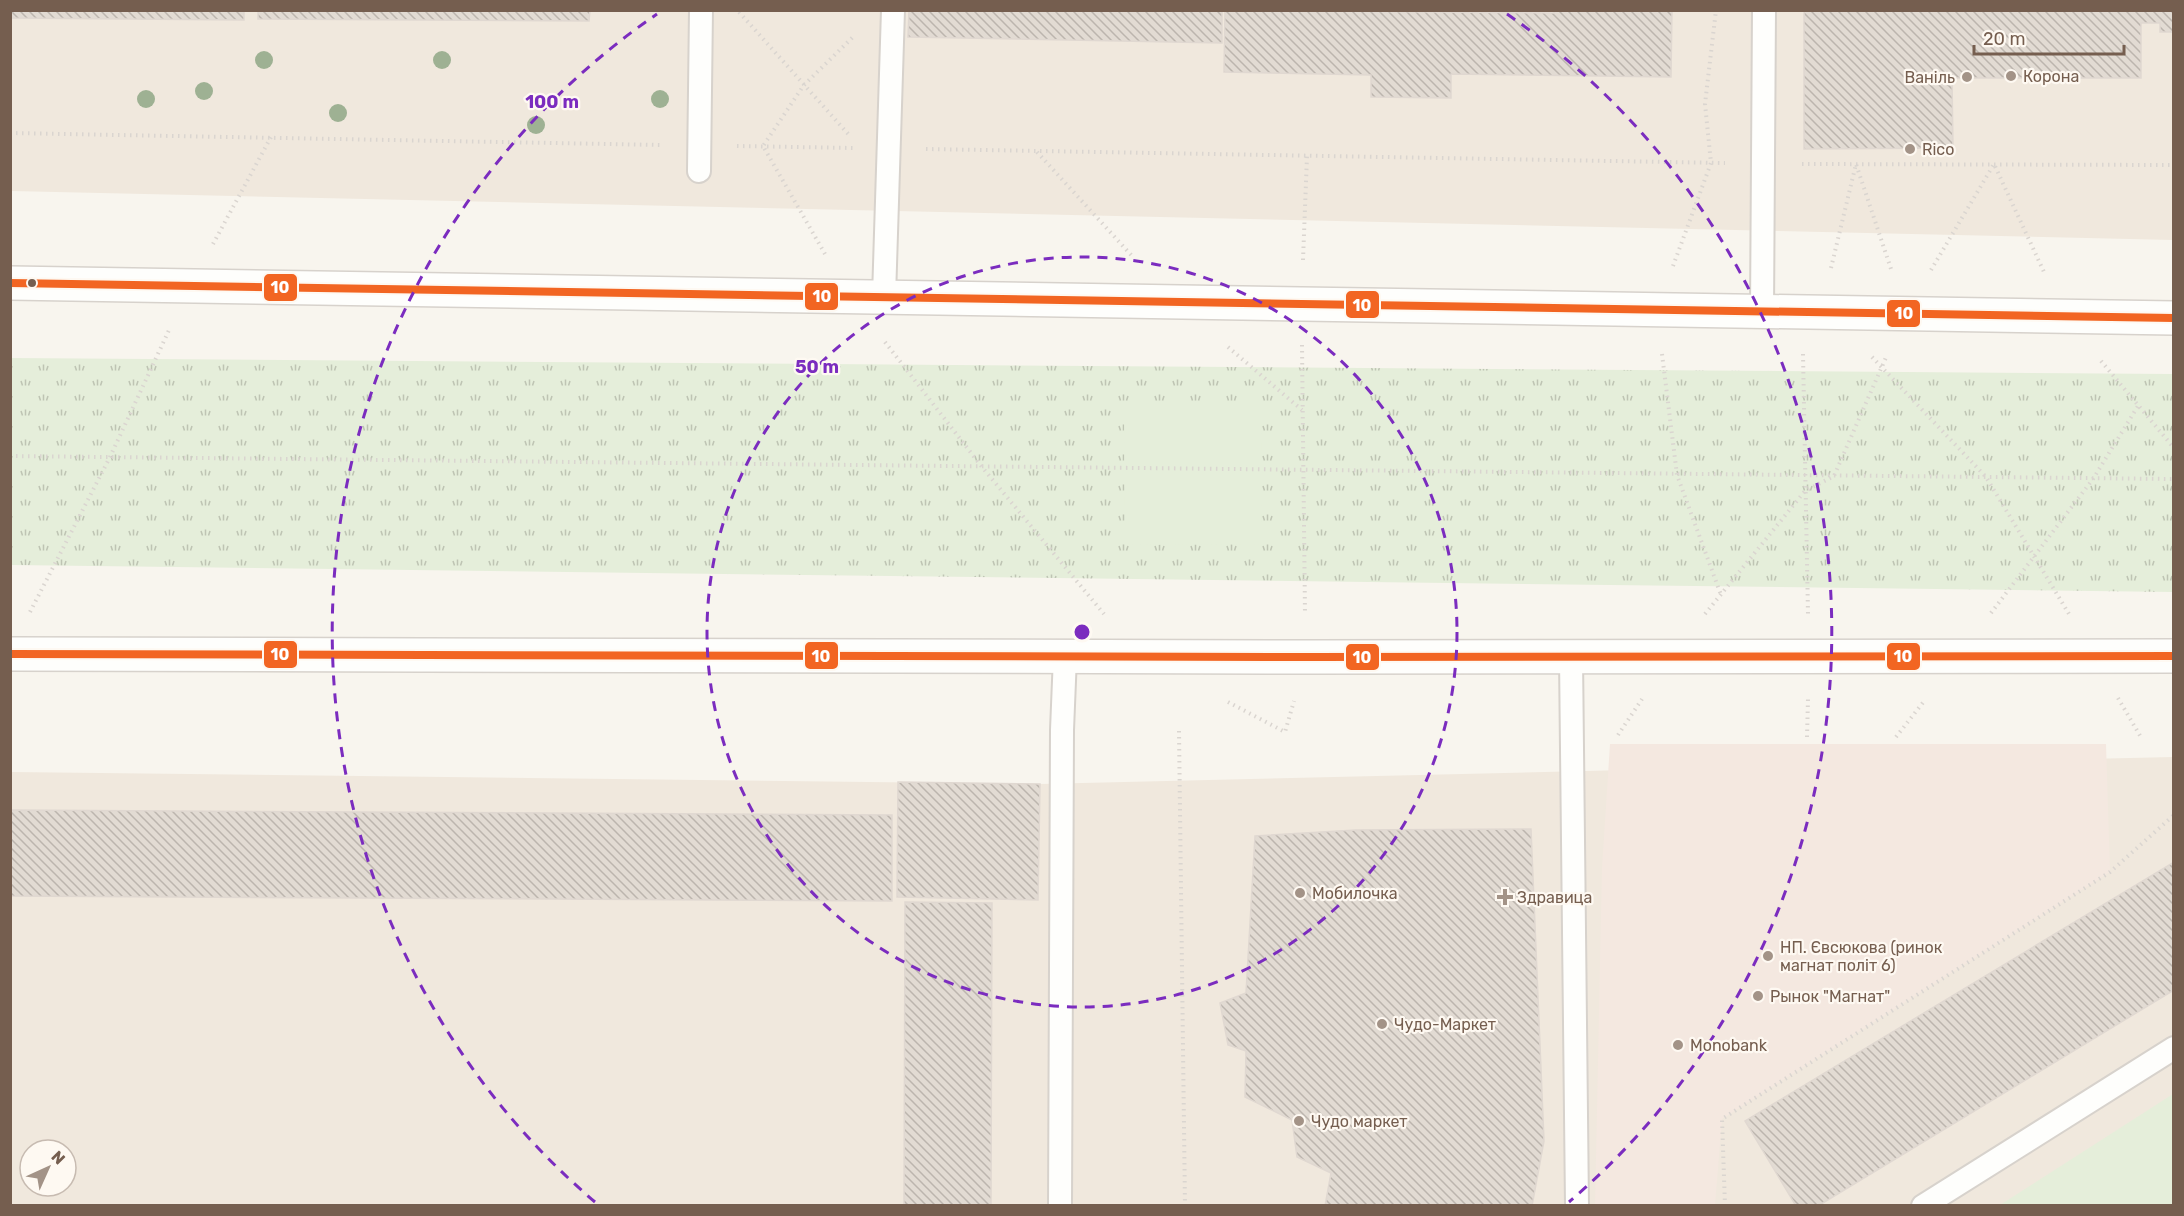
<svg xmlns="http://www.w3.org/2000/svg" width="2184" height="1216" viewBox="0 0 2184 1216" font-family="Rubik,sans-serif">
<defs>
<pattern id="grass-tufts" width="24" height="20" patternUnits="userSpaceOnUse" patternTransform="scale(1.5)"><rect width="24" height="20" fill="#e5eeda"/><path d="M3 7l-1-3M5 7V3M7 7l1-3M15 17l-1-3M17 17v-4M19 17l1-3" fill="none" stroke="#bec4b3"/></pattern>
<pattern id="building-back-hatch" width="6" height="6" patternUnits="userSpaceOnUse" patternTransform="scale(1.5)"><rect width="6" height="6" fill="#e2dbd3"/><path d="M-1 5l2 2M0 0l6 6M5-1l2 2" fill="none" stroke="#bcb5ae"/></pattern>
</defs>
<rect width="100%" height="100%" fill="#f8f5ee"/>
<g fill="#f0e8dd" fill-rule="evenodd">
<polygon points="11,11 2173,11 2173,240 11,191"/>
<path d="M2173 757V1205L11 1206V772L1040 784ZM30 1150H66V1186H30Z"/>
</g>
<polygon fill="#f4e8e0" points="1610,744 2106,744 2110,872 1722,1119 1715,1205 1595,1205 1602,868"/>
<polygon fill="url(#grass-tufts)" points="11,358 2173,374 2173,592 11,565"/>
<g fill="#e5eeda">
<polygon points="1124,402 1261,402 1262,544 1125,545"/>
<polygon points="2173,1094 2173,1205 2000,1205"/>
</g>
<g fill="url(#building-back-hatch)" stroke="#e0d8d1" stroke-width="1.5">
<polygon points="10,10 244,10 244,20 10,18"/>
<polygon points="258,10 590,10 589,21 258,19"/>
<polygon points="909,10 1222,10 1222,43 908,37"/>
<polygon points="1225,10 1554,13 1554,10 1672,10 1671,77 1451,74 1451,98 1371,97 1371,75 1224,72"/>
<polygon points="1804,10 2174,10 2174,32 2160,32 2160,23 2141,23 2141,78 1952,78 1953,148 1804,149"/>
<polygon points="898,782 1040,784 1038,900 897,897"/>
<polygon points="10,810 892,815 892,901 10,896"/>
<polygon points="1531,829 1544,1141 1532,1206 1325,1206 1331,1173 1297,1157 1292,1120 1245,1097 1246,1051 1228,1045 1220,1003 1246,993 1255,836 1356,830"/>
<polygon points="2174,862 2174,990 1818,1206 1796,1206 1745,1121"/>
<polygon points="905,902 992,903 991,1206 904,1206"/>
</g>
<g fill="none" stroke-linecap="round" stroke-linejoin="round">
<defs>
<g id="service">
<polyline points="699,171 701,10"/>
<polyline points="884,297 893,10"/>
<polyline points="1762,311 1764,10"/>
<polyline points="1571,657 1577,1206"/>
<polyline points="1060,1206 1062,730 1065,656"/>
<polyline points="1923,1206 2174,1048"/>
</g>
<g id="tertiary">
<polyline points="10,283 2174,318"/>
<polyline points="10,654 1305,657 2174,656"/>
</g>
</defs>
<use href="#service" stroke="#d7d2cc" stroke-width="26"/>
<use href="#tertiary" stroke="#d7d2cc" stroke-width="36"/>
<g stroke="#dad5d0" stroke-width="4" stroke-dasharray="1.5 4.5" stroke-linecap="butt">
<polyline points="739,12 850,136"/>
<polyline points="10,133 661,145"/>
<polyline points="737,146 853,148"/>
<polyline points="926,149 1725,163"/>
<polyline points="1037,152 1133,257"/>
<polyline points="1802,164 2174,165"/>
<polyline points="213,244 271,137"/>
<polyline points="825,254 763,146 804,85 854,36"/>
<polyline points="1303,260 1307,156"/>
<polyline points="1673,266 1711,163 1705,104 1716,10"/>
<polyline points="1831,268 1856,164 1892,272"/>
<polyline points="1931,270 1994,164 2044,272"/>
<polyline points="885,342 982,467 1104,614"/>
<polyline points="1302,345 1305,614"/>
<polyline points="1228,347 1302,410"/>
<polyline points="1662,354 1677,475 1721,595"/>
<polyline points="1803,354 1808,614"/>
<polyline points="1872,357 1986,477 2069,614"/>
<polyline points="2101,361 2174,448"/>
<polyline points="10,456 2174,479"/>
<polyline points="30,612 110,457 170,328"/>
<polyline points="1991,613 2093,479 2138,406"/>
<polyline points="1705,614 1805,491 1834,476 1887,355"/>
<polyline points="2118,698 2142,739"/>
<polyline points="1228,702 1285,732 1294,701"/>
<polyline points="1179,731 1185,1206"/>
<polyline points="1618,735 1642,699"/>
<polyline points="1807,737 1808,699"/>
<polyline points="1896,737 1925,700"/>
<polyline points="1725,1206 1722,1119 2110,872 2174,815"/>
</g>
<use href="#service" stroke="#fefefc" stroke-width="22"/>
<use href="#tertiary" stroke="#fefefc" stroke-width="33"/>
<defs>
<g id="bus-1">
<polyline points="10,283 2174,318"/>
<polyline points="10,654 1305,657 2174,656"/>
</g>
</defs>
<use href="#bus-1" stroke="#fef9f2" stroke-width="12"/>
<use href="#bus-1" stroke="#f26522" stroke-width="8"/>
</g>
<g fill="#9eb193">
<circle cx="264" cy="60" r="9"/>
<circle cx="442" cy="60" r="9"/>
<circle cx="204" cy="91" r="9"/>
<circle cx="146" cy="99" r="9"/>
<circle cx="660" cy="99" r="9"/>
<circle cx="338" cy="113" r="9"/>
<circle cx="536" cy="125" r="9"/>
</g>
<g fill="none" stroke="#7b2cbf" stroke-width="3" stroke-dasharray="10 8">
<circle cx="1082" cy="632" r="375"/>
<path d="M595 1202A750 750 0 0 1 657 14M1507 14A750 750 0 0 1 1569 1202"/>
</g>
<g fill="#a39387" stroke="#fef9f2" stroke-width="2">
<circle cx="2011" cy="76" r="6"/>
<circle cx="1967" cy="77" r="6"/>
<circle cx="1910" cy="149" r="6"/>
<circle cx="1300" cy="893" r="6"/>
<path d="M1502 888h6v6h6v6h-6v6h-6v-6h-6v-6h6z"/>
<circle cx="1768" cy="956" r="6"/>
<circle cx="1758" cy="996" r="6"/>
<circle cx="1382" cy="1024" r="6"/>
<circle cx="1678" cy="1045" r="6"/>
<circle cx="1299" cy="1121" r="6"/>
</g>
<circle fill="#755e4f" stroke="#fef9f2" stroke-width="2" cx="32" cy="283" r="5"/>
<g text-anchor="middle" stroke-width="4.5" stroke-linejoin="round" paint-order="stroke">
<g font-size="16" fill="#755e4f" stroke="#fef9f2" text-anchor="start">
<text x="2023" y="82">Корона</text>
<text x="1955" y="83" text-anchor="end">Ваніль</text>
<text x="1922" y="155">Rico</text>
<text x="1312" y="899">Мобилочка</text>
<text x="1517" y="903">Здравица</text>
<text x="1780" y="953">НП. Євсюкова (ринок<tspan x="1780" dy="18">магнат політ 6)</tspan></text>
<text x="1770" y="1002">Рынок "Магнат"</text>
<text x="1394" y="1030">Чудо-Маркет</text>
<text x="1690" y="1051">Monobank</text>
<text x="1311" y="1127">Чудо маркет</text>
</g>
</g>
<circle cx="1082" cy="632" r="9" fill="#7b2cbf" stroke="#fef9f2" stroke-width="3"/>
<g font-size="18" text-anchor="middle" font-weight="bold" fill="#7b2cbf" stroke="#fef9f2" stroke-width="4.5" stroke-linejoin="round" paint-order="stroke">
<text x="552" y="108">100 m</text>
<text x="817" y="373">50 m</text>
</g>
<g stroke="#fef9f2" stroke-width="2">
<rect x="263" y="273" width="35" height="29" rx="6" fill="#f26522"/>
<rect x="804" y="282" width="35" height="29" rx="6" fill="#f26522"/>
<rect x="1345" y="290" width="35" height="29" rx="6" fill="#f26522"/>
<rect x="1886" y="299" width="35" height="29" rx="6" fill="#f26522"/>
<rect x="263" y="640" width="35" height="29" rx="6" fill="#f26522"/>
<rect x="804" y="641" width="35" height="29" rx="6" fill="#f26522"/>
<rect x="1886" y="642" width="35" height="29" rx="6" fill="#f26522"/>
<rect x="1345" y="643" width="35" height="28" rx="6" fill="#f26522"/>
</g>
<g font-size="16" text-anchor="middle" font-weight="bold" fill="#fff">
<text x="280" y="293">10</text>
<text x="822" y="302">10</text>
<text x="1362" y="311">10</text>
<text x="1904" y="319">10</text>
<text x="280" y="660">10</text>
<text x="821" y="662">10</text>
<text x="1903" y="662">10</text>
<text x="1362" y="663">10</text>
</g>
<rect width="2184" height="1216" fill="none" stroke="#755e4f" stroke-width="24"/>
<g transform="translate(48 1168) rotate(45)"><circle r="28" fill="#fef9f2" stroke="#c7bbb1" stroke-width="1.5"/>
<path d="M0-4.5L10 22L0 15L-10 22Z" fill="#a39387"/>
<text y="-9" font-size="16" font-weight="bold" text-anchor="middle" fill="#755e4f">N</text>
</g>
<path d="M1974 45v9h150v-9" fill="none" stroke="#755e4f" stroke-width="3"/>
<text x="1983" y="45" font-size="18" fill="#755e4f" stroke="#fef9f2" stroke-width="4.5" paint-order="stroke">20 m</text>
</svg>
